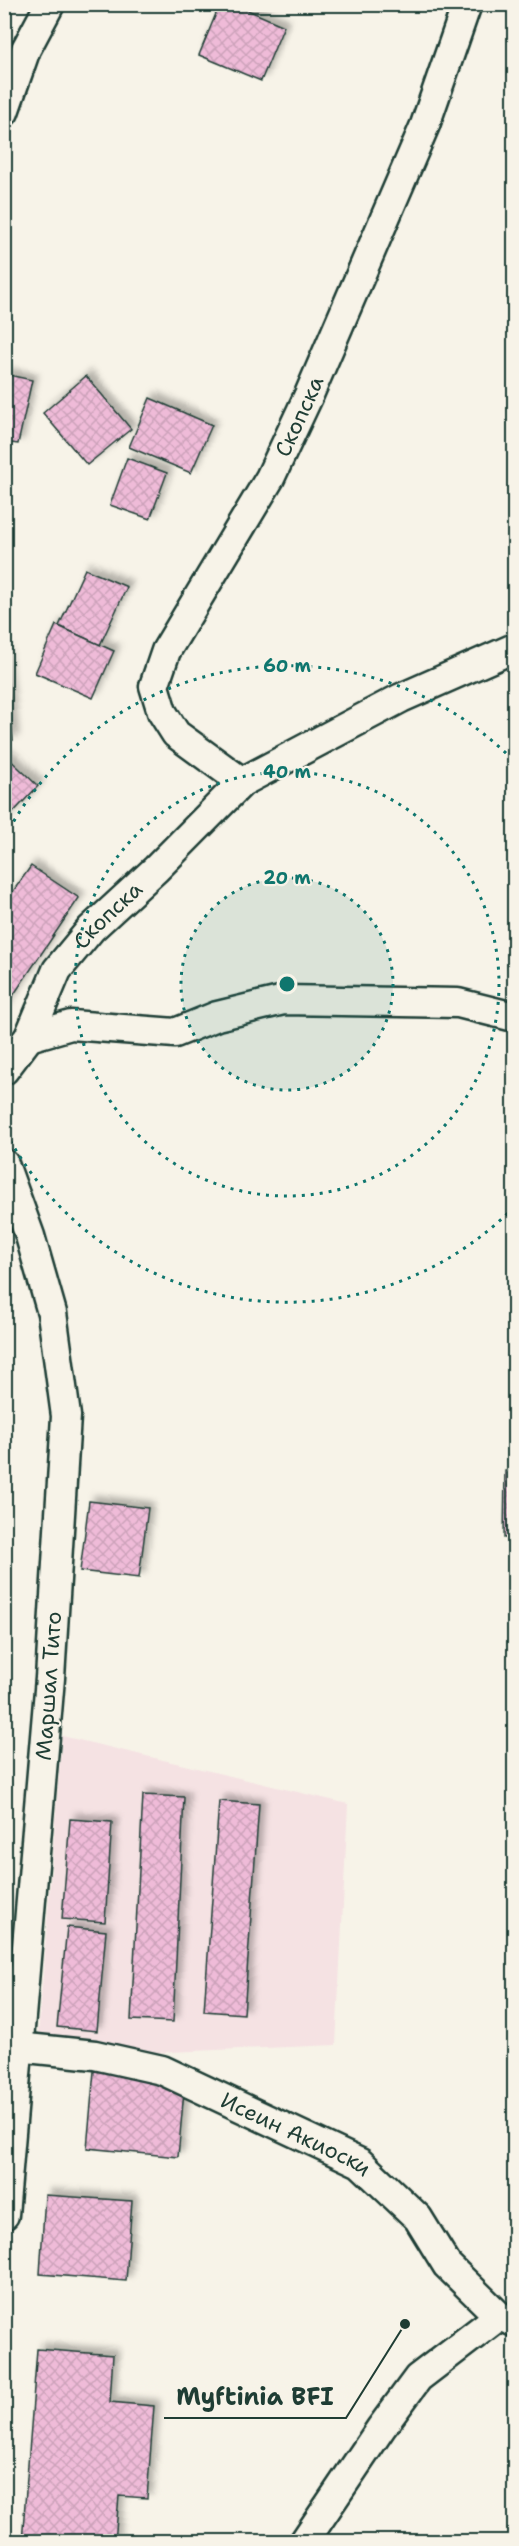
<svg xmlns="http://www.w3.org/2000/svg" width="519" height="2546" viewBox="0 0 519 2546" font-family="'Shantell Sans',sans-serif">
<defs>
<pattern id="building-cross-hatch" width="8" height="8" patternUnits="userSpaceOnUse" patternTransform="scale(1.5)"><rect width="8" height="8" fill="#efbbd8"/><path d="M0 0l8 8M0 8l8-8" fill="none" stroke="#cca2ba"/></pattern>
<filter id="shadow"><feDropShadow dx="5.5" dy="-5.5" stdDeviation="3" flood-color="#0004"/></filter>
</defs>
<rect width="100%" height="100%" fill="#f7f3e8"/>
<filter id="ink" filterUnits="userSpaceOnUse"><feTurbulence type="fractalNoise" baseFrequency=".0167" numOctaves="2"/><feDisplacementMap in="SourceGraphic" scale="12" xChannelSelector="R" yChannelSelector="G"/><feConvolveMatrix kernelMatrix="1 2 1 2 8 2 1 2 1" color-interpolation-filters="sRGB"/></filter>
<g filter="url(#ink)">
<polygon fill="#f5e2e3" points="62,1736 348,1804 336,2045 146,2053 37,2048"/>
<g fill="url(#building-cross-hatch)" stroke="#1f3d34" stroke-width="1.5" filter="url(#shadow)">
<polygon points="220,4 234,4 284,26 261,81 199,55"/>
<polygon points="4,374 32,380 18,444 4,442"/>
<polygon points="86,376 131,429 87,465 43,413"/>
<polygon points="150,398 212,425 191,473 129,447"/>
<polygon points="127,458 167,473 150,519 110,505"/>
<polygon points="85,569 127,587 100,645 59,626"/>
<polygon points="56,625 114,651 93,698 35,673"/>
<polygon points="4,648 13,740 4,741"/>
<polygon points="4,754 38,786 4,822"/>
<polygon points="31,866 79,898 4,1009 4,904"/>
<polygon points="505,1471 514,1471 514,1538 504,1538"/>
<polygon points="89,1501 148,1508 139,1578 80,1571"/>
<polygon points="143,1795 184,1797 173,2022 131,2020"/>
<polygon points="219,1801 259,1804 244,2014 204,2011"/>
<polygon points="70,1819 112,1822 105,1922 62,1919"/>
<polygon points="67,1927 106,1931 97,2031 57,2027"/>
<polygon points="94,2071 185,2080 178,2157 87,2148"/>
<polygon points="45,2195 132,2201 126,2281 40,2274"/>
<polygon points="37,2349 113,2355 110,2402 154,2406 147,2498 119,2496 115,2542 22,2542"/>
</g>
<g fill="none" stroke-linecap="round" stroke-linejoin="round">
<defs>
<g id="minor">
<polyline points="4,112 26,49 50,4"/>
<path id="s1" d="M242 782 176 734 162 712 154 686 166 651 270 478 308 397 425 125 467 4"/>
<polyline points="29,1037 71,1025 175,1033 217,1016 284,1000 458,1003 514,1017"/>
<path id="s2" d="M4 1070 29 1037 57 970 91 929 156 869 242 782 401 698 514 648"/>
<polyline points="4,1164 30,1236 52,1313 66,1416 50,1678 4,2215"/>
<path id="s3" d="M17 2047 95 2055 162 2070 360 2163 418 2218 447 2265 499 2316 514 2322"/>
<polyline points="304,2542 381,2428 418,2378 499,2316"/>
</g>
</defs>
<use href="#minor" stroke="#1f3d34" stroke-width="33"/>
<use href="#minor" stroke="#f7f3e8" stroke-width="28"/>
</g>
</g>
<circle cx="287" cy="984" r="106" fill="#0f766e" fill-opacity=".12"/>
<g fill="none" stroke="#0f766e" stroke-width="3" stroke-dasharray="3 6">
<circle cx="287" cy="984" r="106"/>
<circle cx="287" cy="984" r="212"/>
<path d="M514 1207A318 318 0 0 1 5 1131M5 837A318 318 0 0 1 514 761"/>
</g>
<g text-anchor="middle" stroke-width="4.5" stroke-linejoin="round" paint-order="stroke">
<g font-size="22" fill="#1f3d34" stroke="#f7f3e8">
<text dy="8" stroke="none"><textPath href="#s1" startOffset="442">Скопска</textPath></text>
<text dy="8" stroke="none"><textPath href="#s2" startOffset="189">Скопска</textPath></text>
<text transform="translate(48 1686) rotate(-86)" y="8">Маршал Тито</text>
<text dy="8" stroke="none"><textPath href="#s3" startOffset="296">Исеин Акиоски</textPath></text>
</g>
</g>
<circle cx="287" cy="984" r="9" fill="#0f766e" stroke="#f7f3e8" stroke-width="3"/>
<g font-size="18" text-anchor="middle" font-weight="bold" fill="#0f766e" stroke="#f7f3e8" stroke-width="4.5" stroke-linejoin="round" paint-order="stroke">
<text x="287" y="672">60 m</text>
<text x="287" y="778">40 m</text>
<text x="287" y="884">20 m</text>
</g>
<path fill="none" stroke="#1f3d34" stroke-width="2" d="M405 2324L346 2418H164"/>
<circle fill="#1f3d34" stroke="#f7f3e8" stroke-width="2" cx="405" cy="2324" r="6"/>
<g font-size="24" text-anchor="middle" font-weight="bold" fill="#1f3d34" stroke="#f7f3e8" stroke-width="4.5" stroke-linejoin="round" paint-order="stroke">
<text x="255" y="2405">Myftinia BFI</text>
</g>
<rect width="519" height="2546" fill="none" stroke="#f7f3e8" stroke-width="24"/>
<rect x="12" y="12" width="495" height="2522" fill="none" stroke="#1f3d34" stroke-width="2" filter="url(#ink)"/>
</svg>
